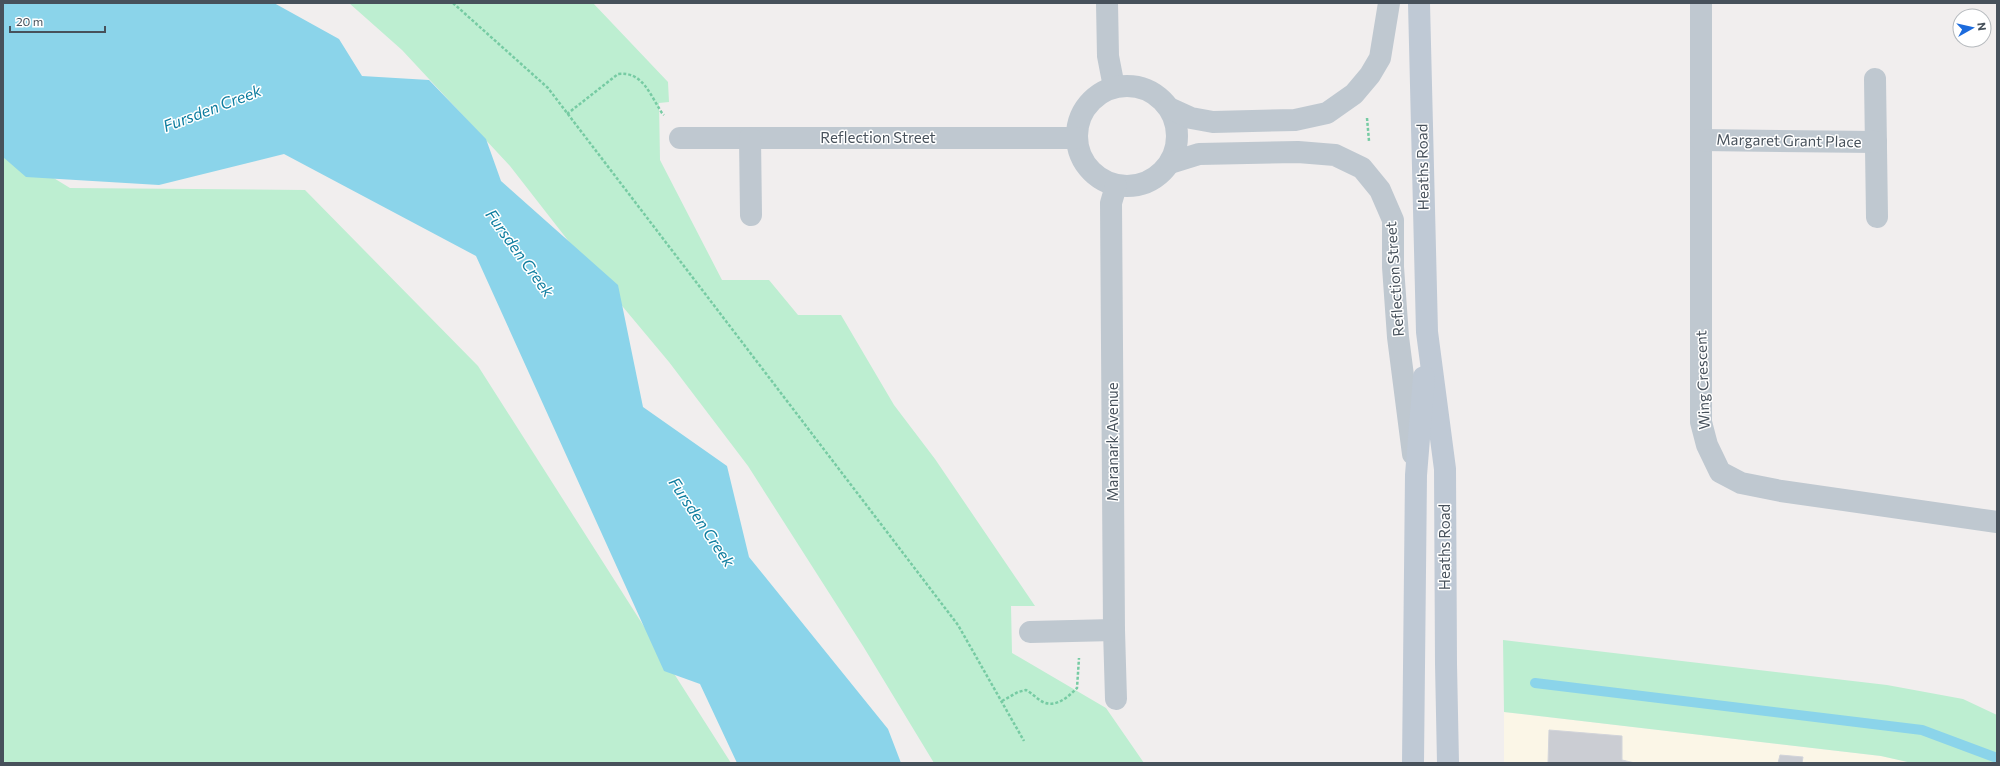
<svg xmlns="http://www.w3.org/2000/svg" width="2000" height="766" viewBox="0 0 2000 766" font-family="Commissioner,sans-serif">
<rect width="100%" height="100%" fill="#f1eeee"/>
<polygon fill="#fbf6e7" points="1504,712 1881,756 1912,763 1504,763"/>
<g fill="#bdeed1">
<polygon points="349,3 593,3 668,82 669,102 659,103 660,160 722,280 769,280 798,315 841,315 894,405 935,459 1035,606 1011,606 1012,653 1106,708 1144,763 934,763 863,646 748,466 669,362 577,252 510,166 402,50"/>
<polygon points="3,147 70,188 305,190 478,366 731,763 3,763"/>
<polygon points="1503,640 1887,685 1963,699 1997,715 1997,763 1912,763 1881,756 1504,712"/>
</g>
<polygon fill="#8bd4ea" points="3,3 274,3 339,39 362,76 429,80 486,139 501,181 618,285 643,407 727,466 749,557 888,729 901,763 737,763 700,684 664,671 476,256 284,154 159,185 26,177 3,157"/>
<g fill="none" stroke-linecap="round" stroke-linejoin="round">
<polyline stroke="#8bd4ea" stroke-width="10" points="1535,683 1922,730 1997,758"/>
</g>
<g fill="#cbcdd3" stroke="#d2d4da">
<polygon points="1549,730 1622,736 1622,760 1635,763 1548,763"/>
<polygon points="1780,755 1803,757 1802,763 1778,763"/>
</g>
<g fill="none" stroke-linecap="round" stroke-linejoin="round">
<g stroke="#76cba3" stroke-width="2.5" stroke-dasharray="3 2" stroke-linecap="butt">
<polyline points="453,3 548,88 958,625 1024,741"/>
<path d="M567 114 618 74C643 71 650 95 662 113L664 115"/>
<polyline points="1367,118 1369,141"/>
<path d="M1002 701 1018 692 1026 690C1032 693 1037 699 1043 702 1056 708 1068 697 1077 688L1079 658"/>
</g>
<g stroke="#bfc8d0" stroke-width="22">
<polyline points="1107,3 1108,56 1114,87"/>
<polyline points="1701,3 1701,422 1707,445 1720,472 1741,483 1781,491 1997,522"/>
<polyline points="1875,79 1877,217"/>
<circle cx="1127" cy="136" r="50"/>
<polyline points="1169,108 1191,118 1213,122 1295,120 1327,113 1354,94 1370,75 1380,58 1389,3"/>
<polyline points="680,138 1076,138"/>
<polyline points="750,138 751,215"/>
<polyline points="1701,140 1876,142"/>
<polyline points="1170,163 1199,154 1298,152 1335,155 1362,168 1380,190 1393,220 1393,267 1398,337 1413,454"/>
<polyline points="1116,186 1111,203 1114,630 1116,699"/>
<polyline points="1030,632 1114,630"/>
</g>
<g stroke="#bfc9d5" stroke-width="22">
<polyline points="1419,3 1427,332 1445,469 1446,664 1448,763"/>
<polyline points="1413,763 1416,475 1424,377"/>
</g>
</g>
<g text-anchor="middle" stroke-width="3" stroke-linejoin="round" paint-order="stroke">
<g font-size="15" fill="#47515b" stroke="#fff">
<text x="878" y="143">Reflection Street</text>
<text transform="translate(1789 141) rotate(1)" y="5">Margaret Grant Place</text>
<text transform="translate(1423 167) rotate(-91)" y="5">Heaths Road</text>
<text transform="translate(1395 279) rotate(-94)" y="5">Reflection Street</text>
<text transform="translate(1703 380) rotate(-92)" y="5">Wing Crescent</text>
<text transform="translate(1113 442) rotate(-90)" y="5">Maranark Avenue</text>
<text transform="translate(1445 547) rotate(-90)" y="5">Heaths Road</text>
</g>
<g font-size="16" font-style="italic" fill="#0e7d9f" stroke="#fff">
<text transform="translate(212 108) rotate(-21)" y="6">Fursden Creek</text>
<text transform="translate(520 253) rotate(54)" y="6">Fursden Creek</text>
<text transform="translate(702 522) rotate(56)" y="6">Fursden Creek</text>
</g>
</g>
<rect width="2000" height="766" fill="none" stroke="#47515b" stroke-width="8"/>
<g transform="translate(1972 28) rotate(82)"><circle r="19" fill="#ffffff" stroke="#b5b9bd"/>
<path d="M0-3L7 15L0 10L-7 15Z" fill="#1c6bdd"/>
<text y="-6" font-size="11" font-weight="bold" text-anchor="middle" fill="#47515b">N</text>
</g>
<path d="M10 26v6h95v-6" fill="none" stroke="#47515b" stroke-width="2"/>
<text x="16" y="26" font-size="12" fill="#47515b" stroke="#ffffff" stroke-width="3" paint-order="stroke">20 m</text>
</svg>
